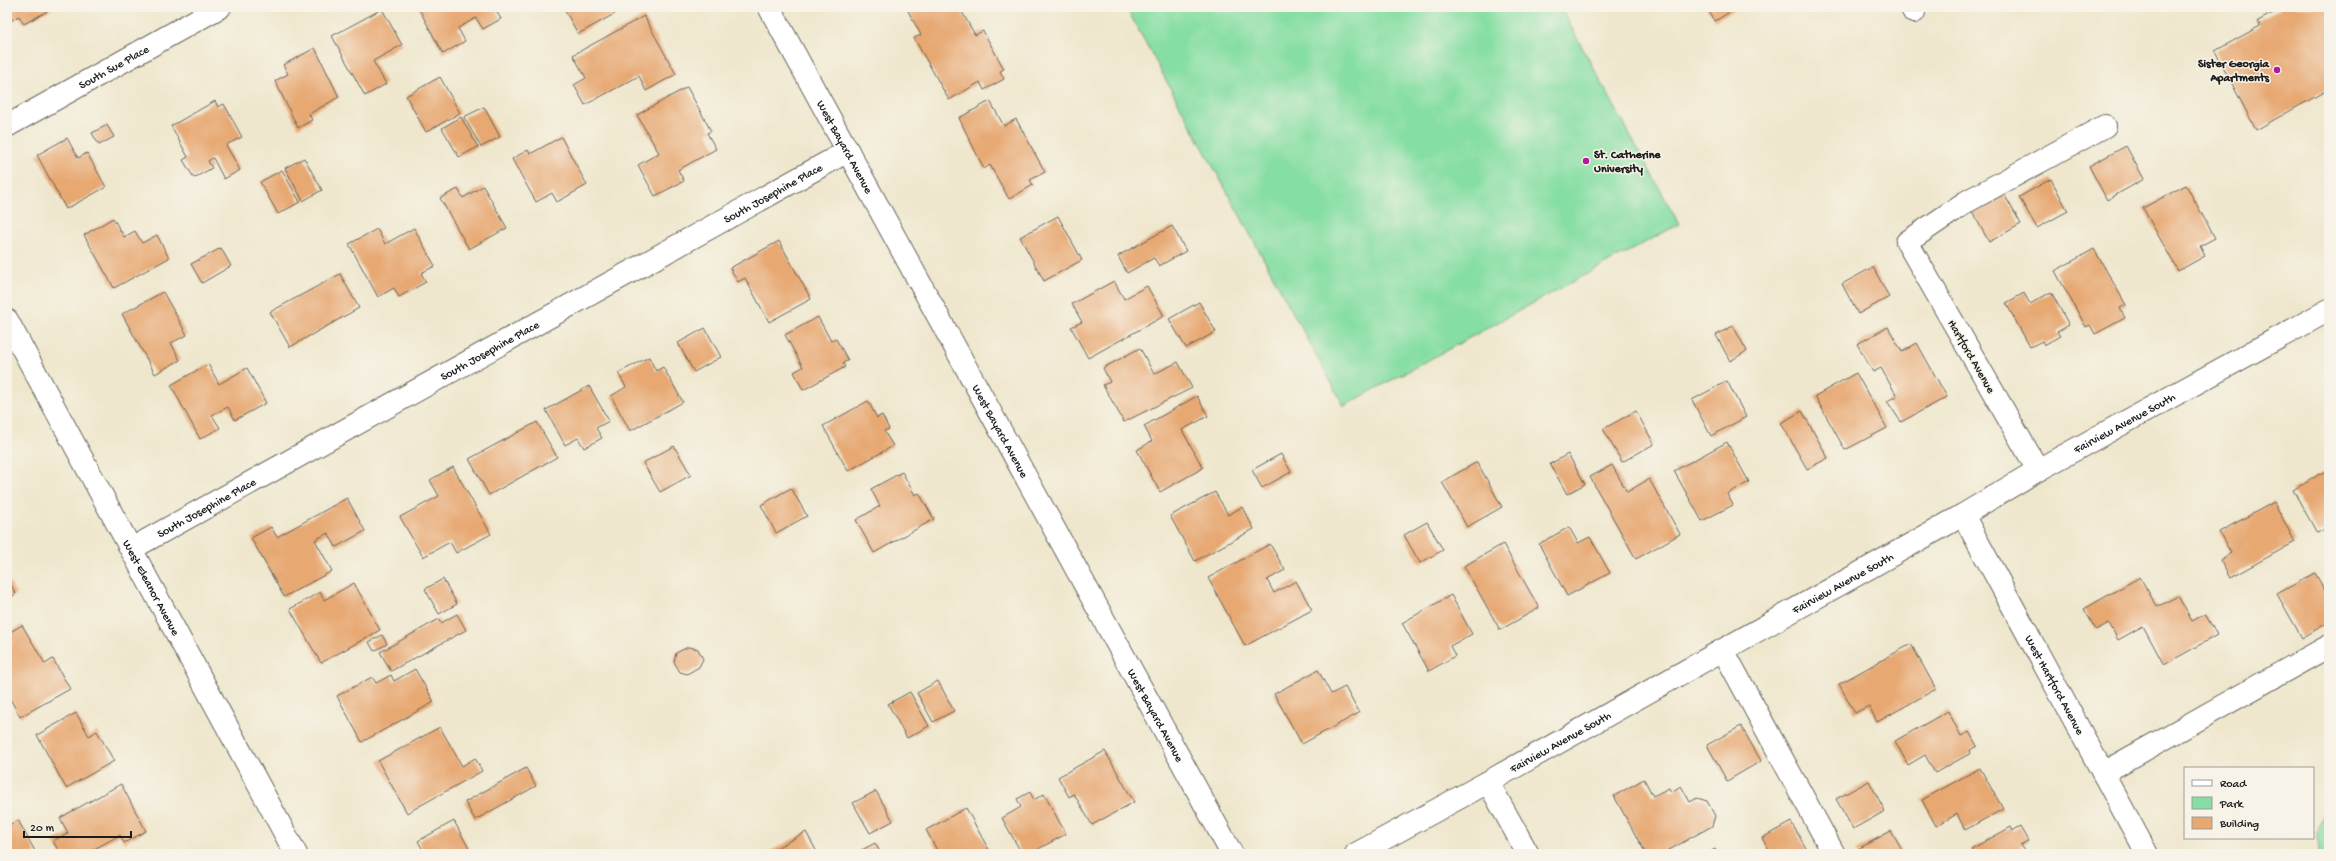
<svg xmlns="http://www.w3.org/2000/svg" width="2336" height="861" viewBox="0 0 2336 861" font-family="'Gochi Hand',sans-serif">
<rect width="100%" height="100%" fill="#f7f3e8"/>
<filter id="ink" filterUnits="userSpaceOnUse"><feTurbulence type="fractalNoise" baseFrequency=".025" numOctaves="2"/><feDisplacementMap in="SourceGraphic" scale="8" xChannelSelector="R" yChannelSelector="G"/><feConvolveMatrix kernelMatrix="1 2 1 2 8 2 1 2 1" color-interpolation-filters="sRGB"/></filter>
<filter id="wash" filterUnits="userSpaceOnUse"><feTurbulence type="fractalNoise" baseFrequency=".012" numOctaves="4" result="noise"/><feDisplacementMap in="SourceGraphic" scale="16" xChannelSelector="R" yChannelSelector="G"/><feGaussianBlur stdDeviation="0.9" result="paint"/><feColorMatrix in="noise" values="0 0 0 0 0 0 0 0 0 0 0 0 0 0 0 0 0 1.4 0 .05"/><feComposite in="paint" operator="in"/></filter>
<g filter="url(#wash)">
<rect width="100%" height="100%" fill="#efe7cd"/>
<g fill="#85dea3" stroke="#507d60">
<polygon points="1126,7 1560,7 1679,224 1344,406"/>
<polygon points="2329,794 2329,854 2319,854 2318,832"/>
</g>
<g id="blocks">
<g fill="#e7a872">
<polygon points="7,7 55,7 24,24 19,16 7,23"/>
<polygon points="423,7 494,7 501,19 483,29 476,18 458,28 465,41 443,54 419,9"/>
<polygon points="563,7 627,7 578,34"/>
<polygon points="910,7 971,7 962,12 975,35 983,31 1004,69 1000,71 1004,79 984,90 980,82 949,100 914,38 921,35 907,9"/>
<polygon points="1706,7 1738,7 1715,21"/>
<polygon points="2284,7 2329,7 2329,89 2256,130 2215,51 2260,26 2258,21"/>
<polygon points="382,9 402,45 373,61 386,84 365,96 332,36"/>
<polygon points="644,16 676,74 646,91 639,76 585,105 574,85 586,78 573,55"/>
<polygon points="315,48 339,97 309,114 312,120 298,128 275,81 288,74 283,65"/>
<polygon points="440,77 460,113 426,132 406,96"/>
<polygon points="687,87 711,131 707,133 716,149 678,170 684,181 655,196 638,165 659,153 637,115"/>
<polygon points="215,101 218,107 224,104 242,137 226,145 240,170 224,179 213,158 208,161 212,168 194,178 183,160 188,157 171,126"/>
<polygon points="990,101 1004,126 1016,119 1045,172 1030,180 1033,185 1009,199 990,165 984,169 959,118"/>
<polygon points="484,107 500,137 481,147 464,117"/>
<polygon points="461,117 478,147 459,157 442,128"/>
<polygon points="107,125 114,137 99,145 92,133"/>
<polygon points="561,137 587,185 557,202 552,193 536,202 512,159 528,150 530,154"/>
<polygon points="67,138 78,158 87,153 106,187 66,209 37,155"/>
<polygon points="2126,146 2144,179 2107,200 2089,166"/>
<polygon points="304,158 322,190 303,201 285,168"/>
<polygon points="282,170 300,202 278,214 260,182"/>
<polygon points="2051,179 2068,211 2037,228 2019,197"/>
<polygon points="2186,185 2215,238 2200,246 2205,256 2178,271 2143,208"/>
<polygon points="483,186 507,228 469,249 440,198 458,189 463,198"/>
<polygon points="2004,194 2021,224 1989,242 1972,211"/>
<polygon points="1058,216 1082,260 1044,281 1020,237"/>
<polygon points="113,218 124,237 135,231 142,243 157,235 169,258 114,288 84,235"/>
<polygon points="1172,226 1186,251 1159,266 1154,258 1127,273 1118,256"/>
<polygon points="414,228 435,266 421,273 426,282 399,297 394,288 378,297 349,244 377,229 385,244"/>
<polygon points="779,241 811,299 769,322 745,278 738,282 730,268"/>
<polygon points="221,248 231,266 202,283 191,264"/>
<polygon points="2094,249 2126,305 2120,308 2125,318 2095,334 2090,325 2086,327 2055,271"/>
<polygon points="1873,267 1889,297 1858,314 1842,284"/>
<polygon points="340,274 359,308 290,347 270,312"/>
<polygon points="1114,281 1124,299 1147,286 1164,316 1088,358 1071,327 1082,322 1072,304"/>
<polygon points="163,292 187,335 171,343 180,360 155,374 122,314"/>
<polygon points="2051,292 2069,325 2057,332 2060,336 2044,345 2042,341 2030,347 2006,303 2024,293 2030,304"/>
<polygon points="1199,302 1216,332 1186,348 1169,319"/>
<polygon points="818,317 831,341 836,339 848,360 843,363 845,367 803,390 794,372 803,367 785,335"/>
<polygon points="1733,326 1747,351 1730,361 1716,335"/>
<polygon points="1888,327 1902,352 1917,343 1947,397 1901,422 1887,401 1897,396 1881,368 1873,372 1857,344"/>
<polygon points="705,328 721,357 694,372 678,343"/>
<polygon points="1140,348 1154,374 1178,362 1192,388 1124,422 1103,385 1110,382 1103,368"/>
<polygon points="649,357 656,371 663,367 683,402 630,431 611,396 626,387 618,373"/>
<polygon points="208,364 219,384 247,368 266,403 235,420 228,407 212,415 220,428 200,439 171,385"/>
<polygon points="1856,373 1887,428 1845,450 1815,396"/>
<polygon points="1727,381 1746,417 1711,436 1692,400"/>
<polygon points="589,386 609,421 596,428 602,438 584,448 578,438 565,445 546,410"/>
<polygon points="1197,396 1208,416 1182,430 1203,468 1160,492 1137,450 1152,441 1144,426"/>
<polygon points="868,401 877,418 882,415 889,429 884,431 893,446 848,471 823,426"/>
<polygon points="1636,411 1654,444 1622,462 1603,429"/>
<polygon points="1802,411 1828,458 1807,469 1781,423"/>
<polygon points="537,422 557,457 489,495 469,459"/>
<polygon points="1727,442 1749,482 1727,494 1733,505 1702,521 1674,471"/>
<polygon points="674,446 691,475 660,492 643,463"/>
<polygon points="1281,454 1291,472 1262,488 1252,470"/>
<polygon points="1568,454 1585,484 1567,494 1550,464"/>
<polygon points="1477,462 1502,507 1467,527 1442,482"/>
<polygon points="1612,465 1627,492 1649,479 1680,534 1636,559 1590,477"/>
<polygon points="453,467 491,534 456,553 450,542 423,557 400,517 439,496 430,480"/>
<polygon points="2329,469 2329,527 2317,533 2293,490"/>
<polygon points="902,472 915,495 919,493 934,519 874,553 856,520 880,506 871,489"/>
<polygon points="791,488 807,516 776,533 761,505"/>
<polygon points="1215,492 1228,515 1242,507 1254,529 1195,561 1170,516"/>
<polygon points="347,498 365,531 336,547 328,533 315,540 332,571 284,597 251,538 271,527 277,537"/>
<polygon points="2274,502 2295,542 2230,578 2220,560 2231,553 2219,532"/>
<polygon points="1427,522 1443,550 1420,563 1404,535"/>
<polygon points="1569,527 1578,543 1590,537 1610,573 1567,596 1539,544"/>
<polygon points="1270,544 1285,570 1267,580 1274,593 1296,581 1312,610 1245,646 1208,578"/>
<polygon points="1503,544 1539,608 1500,630 1464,566"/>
<polygon points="2315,573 2329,598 2329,622 2302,638 2277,594"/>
<polygon points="7,577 16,594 7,599"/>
<polygon points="2140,577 2157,607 2178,596 2192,621 2205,614 2217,635 2164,665 2143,626 2118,640 2109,623 2096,630 2084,609"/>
<polygon points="443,579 457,604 439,614 425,589"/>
<polygon points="354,583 380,630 321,663 290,609 320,592 324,600"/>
<polygon points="1451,595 1472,634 1450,646 1455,656 1429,671 1402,623"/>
<polygon points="457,614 466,630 391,671 380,652 439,619 441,623"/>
<polygon points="22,625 45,664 53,659 70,689 20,717 7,693 7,647 12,645 7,634"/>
<polygon points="382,635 387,644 374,651 369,642"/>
<polygon points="1911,644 1936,689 1877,722 1869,706 1855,713 1839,684"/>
<polygon points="688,647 698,649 703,659 699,667 687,674 680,672 674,662 676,653"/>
<polygon points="415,669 434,702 362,742 337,696 372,677 376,683 391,675 394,681"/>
<polygon points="1318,670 1331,694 1345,687 1359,713 1302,744 1274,694"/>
<polygon points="938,681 954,711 933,722 917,693"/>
<polygon points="910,692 929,726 907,738 888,704"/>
<polygon points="1948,711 1961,736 1969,732 1977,746 1970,750 1971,753 1935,773 1925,755 1908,765 1895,741"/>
<polygon points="76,713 89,736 97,731 114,761 66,788 37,735"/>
<polygon points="1741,726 1761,761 1727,781 1707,745"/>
<polygon points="440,727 462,766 475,758 482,771 407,813 378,761"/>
<polygon points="1105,751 1134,802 1092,825 1074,794 1069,797 1058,777"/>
<polygon points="526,768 536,786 475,820 465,802"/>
<polygon points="1980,768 2003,809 1965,830 1957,814 1936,826 1922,800"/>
<polygon points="1644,779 1653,796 1669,788 1671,792 1681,786 1690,802 1697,798 1707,801 1715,816 1712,826 1662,854 1646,854 1614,796"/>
<polygon points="1869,781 1885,811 1853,829 1836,799"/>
<polygon points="121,784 146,831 124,843 120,835 85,854 60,854 53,841 68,833 60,818"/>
<polygon points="876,791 893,821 870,833 853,803"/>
<polygon points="1030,792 1034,800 1044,794 1066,834 1029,854 1022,854 1002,818 1021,807 1017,799"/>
<polygon points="966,808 991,854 939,854 926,830"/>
<polygon points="18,820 36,853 34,854 7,854 7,826"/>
<polygon points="454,821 472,854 425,854 418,841"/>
<polygon points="1791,822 1807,850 1800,854 1771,854 1762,838"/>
<polygon points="2011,827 2013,831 2020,827 2028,841 2020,845 2026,854 1974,854 1971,849"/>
<polygon points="1891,831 1904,854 1858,854 1856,850"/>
<polygon points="806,832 818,854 770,854 769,852"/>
<polygon points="875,843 881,854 854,854"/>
<polygon points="1715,849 1718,854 1706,854"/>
</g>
</g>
</g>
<g filter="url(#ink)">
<use href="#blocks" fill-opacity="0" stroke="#66635a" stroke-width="1"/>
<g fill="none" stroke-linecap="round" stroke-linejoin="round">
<defs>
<g id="minor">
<path id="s1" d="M769 7 1232 854"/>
<polyline points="1911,7 1914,12"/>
<path id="s2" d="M7 126 220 7"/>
<path id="s3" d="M7 320 296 854"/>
<polyline points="2038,470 1907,242 1966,202 2105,126"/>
<path id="s4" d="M1963 515 2147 854"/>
<path id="s5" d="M131 549 848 151"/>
<polyline points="1723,650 1834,854"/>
<polyline points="2103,773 2329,646"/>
<polyline points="1488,782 1528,854"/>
<path id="s6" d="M1356 854 1488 782 1963 515 2038 470 2329 310"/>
</g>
</defs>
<use href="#minor" stroke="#66635a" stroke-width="24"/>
<use href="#minor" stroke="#fff" stroke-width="22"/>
</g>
</g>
<g fill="#b5179e" stroke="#f7f3e8" stroke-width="1.5">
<circle cx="2277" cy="70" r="4"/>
<circle cx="1586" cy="161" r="4"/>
</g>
<g text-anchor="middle" stroke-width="3" stroke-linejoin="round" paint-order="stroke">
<g font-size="12" font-weight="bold" fill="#1c1c1c" stroke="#f7f3e8" text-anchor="end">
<text x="2269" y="67">Sister Georgia<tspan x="2269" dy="14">Apartments</tspan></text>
<text x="1594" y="158" text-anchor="start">St. Catherine<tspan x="1594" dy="14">University</tspan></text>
</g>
<g font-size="12" fill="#1c1c1c" stroke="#f7f3e8">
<text dy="4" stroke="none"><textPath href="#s2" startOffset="122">South Sue Place</textPath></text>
<text dy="4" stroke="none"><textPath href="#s1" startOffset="159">West Bayard Avenue</textPath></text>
<text dy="4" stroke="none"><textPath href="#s5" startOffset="734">South Josephine Place</textPath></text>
<text dy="4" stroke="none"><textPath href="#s5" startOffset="410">South Josephine Place</textPath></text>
<text transform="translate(1972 356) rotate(60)" y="4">Hartford Avenue</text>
<text dy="4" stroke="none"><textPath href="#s6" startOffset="881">Fairview Avenue South</textPath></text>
<text dy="4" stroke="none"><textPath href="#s1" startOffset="483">West Bayard Avenue</textPath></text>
<text dy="4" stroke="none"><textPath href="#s5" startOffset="86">South Josephine Place</textPath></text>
<text dy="4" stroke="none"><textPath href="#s6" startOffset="557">Fairview Avenue South</textPath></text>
<text dy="4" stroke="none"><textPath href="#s3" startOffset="304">West Eleanor Avenue</textPath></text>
<text dy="4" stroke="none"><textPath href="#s4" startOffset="193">West Hartford Avenue</textPath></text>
<text dy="4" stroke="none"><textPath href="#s1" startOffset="807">West Bayard Avenue</textPath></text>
<text dy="4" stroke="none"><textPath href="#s6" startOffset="233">Fairview Avenue South</textPath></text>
</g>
</g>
<rect width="2336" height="861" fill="none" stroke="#f7f3e8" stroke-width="24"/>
<rect x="2184" y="767" width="130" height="72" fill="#f7f3e8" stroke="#9f9d96"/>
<rect x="2192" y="780" width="20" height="6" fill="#ffffff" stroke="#9f9d96"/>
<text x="2220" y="787" font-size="12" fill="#1c1c1c">Road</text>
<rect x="2192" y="797" width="20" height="12" fill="#85dea3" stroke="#9f9d96"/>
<text x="2220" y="807" font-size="12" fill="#1c1c1c">Park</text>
<rect x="2192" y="817" width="20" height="12" fill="#e7a872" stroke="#9f9d96"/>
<text x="2220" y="827" font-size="12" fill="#1c1c1c">Building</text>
<path d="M24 831v6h107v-6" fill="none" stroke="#1c1c1c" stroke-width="2"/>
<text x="30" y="831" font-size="12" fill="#1c1c1c" stroke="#f7f3e8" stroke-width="3" paint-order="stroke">20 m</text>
</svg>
